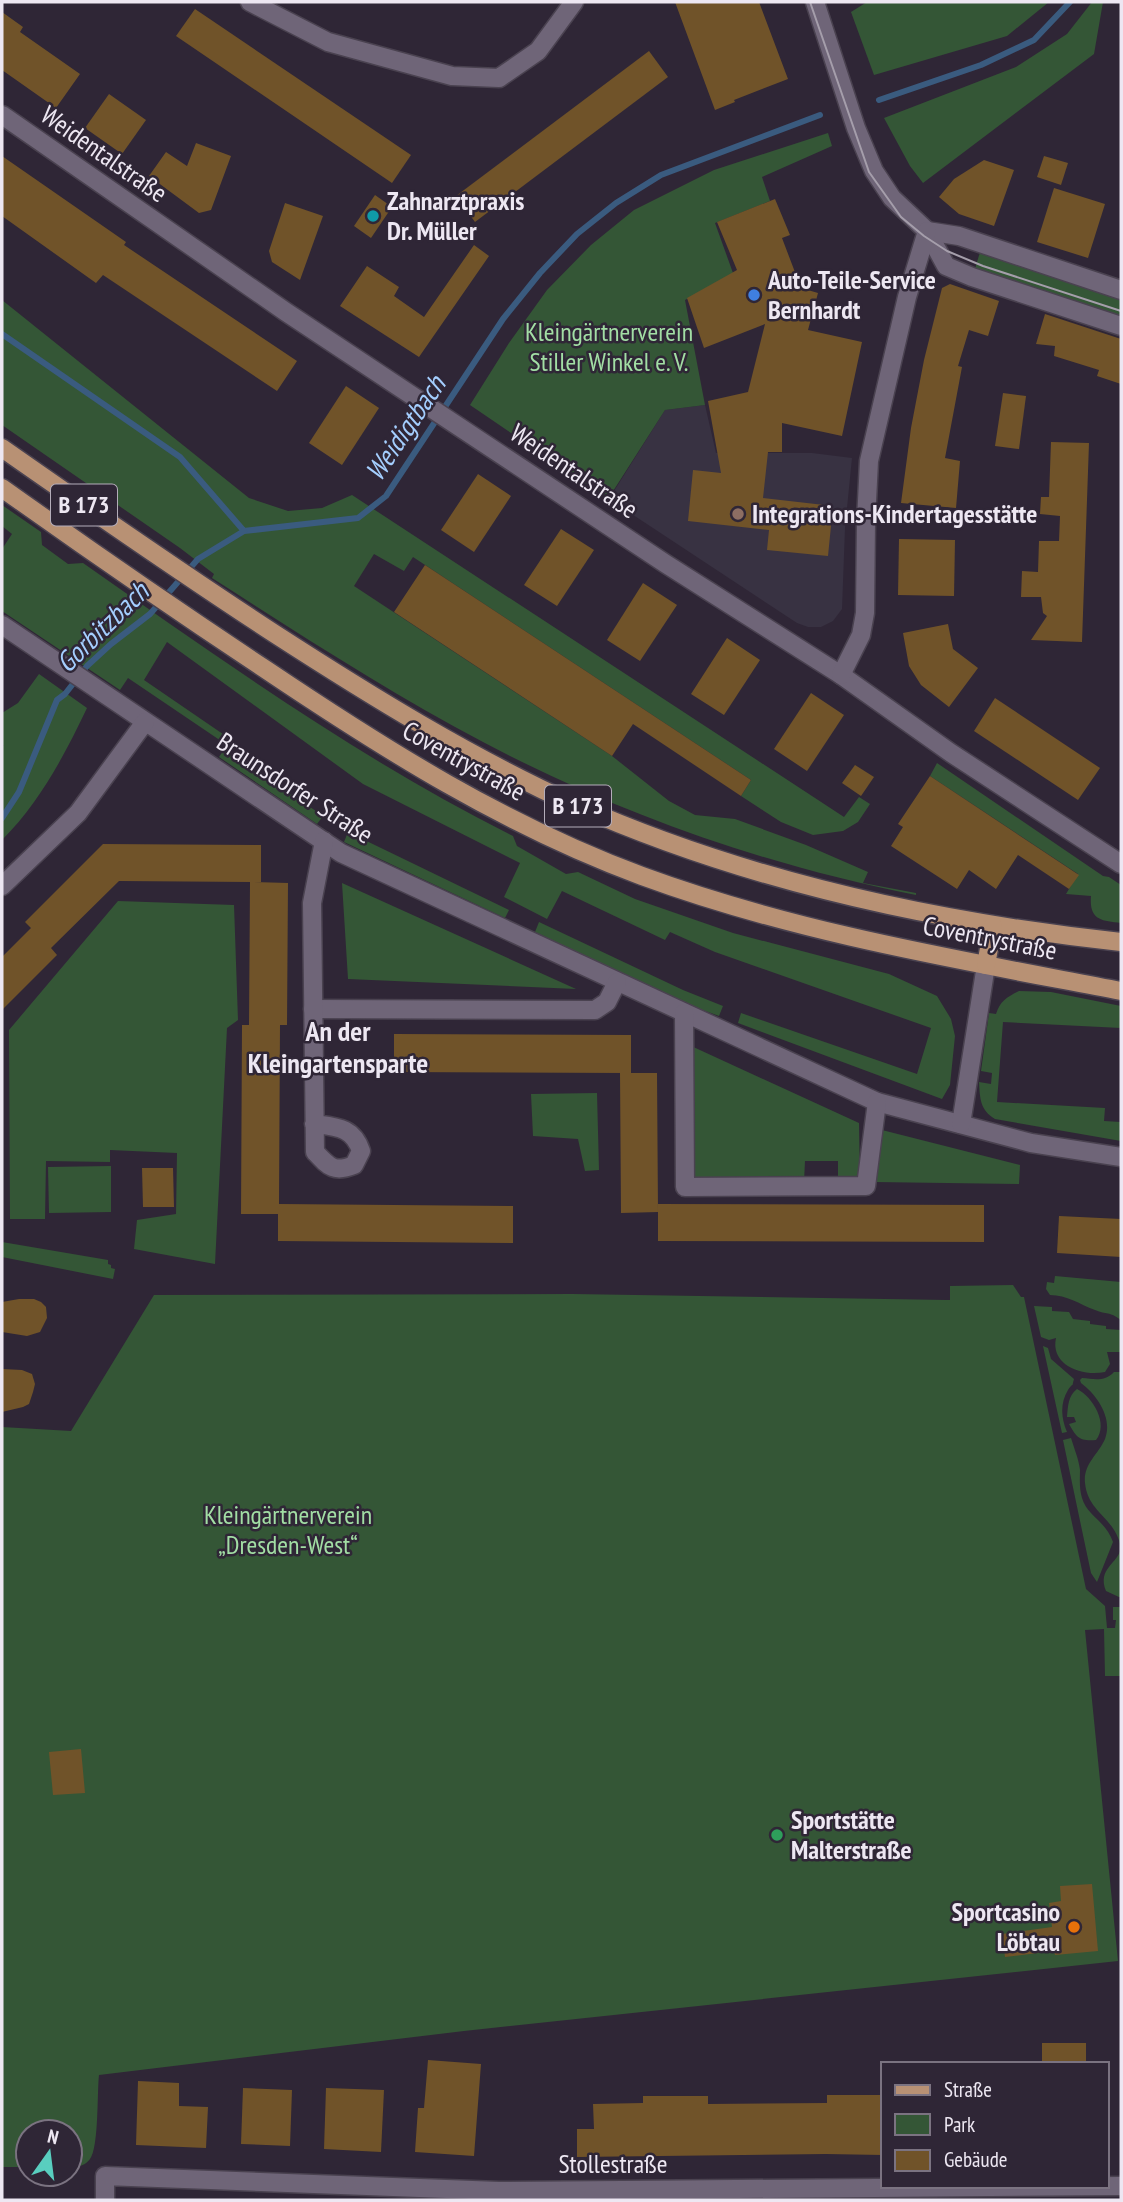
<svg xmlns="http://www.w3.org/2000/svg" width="1123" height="2202" viewBox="0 0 1123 2202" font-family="'PT Sans Narrow',sans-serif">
<rect width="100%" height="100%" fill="#2f2636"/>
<polygon fill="#383242" points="705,405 716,453 812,453 852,458 845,528 842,609 833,621 821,627 808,627 797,623 609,499 665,410"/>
<g fill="#345636">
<polygon points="867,2 1049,2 1007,36 874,75 851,12"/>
<polygon points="1092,2 1103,2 1094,54 923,183 910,166 884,118 1016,67 1067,34"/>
<polygon points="828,133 832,146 762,177 770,201 715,223 733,273 685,300 705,405 665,410 608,499 470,405 509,343 547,290 591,245 634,210 714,170"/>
<polygon points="980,252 1121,299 1121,318 975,269"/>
<path d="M2 300 249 498 288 511 322 508 352 495 844 817 859 797 870 804 858 822 843 831 813 835 781 822 741 796 751 780 413 557 404 571 374 554 354 586 612 756 669 801 695 815 735 819 806 845 868 872 863 883 916 893V895C765 865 619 814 483 742 390 693 301 635 212 578L214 574 180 548 2 425Z"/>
<path d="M2 505 41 532 42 545 68 564 83 563C223 661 361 760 513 836L517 846 566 874 578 872 635 899 733 933 889 974 937 996 951 1019 955 1036 950 1085 942 1099 738 1023 741 1013 917 1074 931 1028 715 952 670 932 665 940 562 891 547 919 504 897 520 863 363 784 167 642 144 680 236 743 230 751 323 816 317 824 219 757 227 745 128 678 120 690 2 611V549L12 534 2 526Z"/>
<path d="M39 674 87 708C64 756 40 802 2 840V746H4L2 745V713L18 703Z"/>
<path d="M937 763 1103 876 1109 877 1121 885V923C1101 921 1089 920 1091 896L1066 894 1078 874 930 776Z"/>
<polygon points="348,832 509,910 505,918 344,842"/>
<polygon points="342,883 576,989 348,979"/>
<polygon points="118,901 234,905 238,1020 227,1028 215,1264 134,1249 137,1220 176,1214 177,1153 110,1150 110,1162 46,1161 45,1219 10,1219 9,1030"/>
<polygon points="539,922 683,990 723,1006 719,1016 686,1004 535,932"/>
<path d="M1019 991 1051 992 1121 1006V1028L1003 1022 997 1102 1105 1108 1104 1121 1121 1122V1141L995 1119C980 1110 980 1099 979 1082L991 1084 992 1073 981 1071 989 1013 996 1014C1000 1001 1007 997 1019 991Z"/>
<polygon points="689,1045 859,1123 860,1181 838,1182 838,1161 805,1161 804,1182 689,1182"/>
<polygon points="597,1093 599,1170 585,1171 578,1139 533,1136 531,1094"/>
<polygon points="878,1129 1020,1165 1019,1184 874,1182"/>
<polygon points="111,1166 111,1212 49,1213 48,1167"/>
<polygon points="2,1242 108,1260 108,1264 111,1265 111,1268 115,1269 113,1279 2,1257"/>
<path d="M1055 1276 1121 1282V1320C1109 1311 1107 1315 1095 1310 1079 1304 1067 1295 1050 1295L1046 1289 1047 1282 1054 1283Z"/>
<path d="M1013 1285 1021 1297H1024L1086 1589 1105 1606 1107 1628H1115L1116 1620H1113V1607H1121V1676H1105L1104 1629 1085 1630 1118 1961 464 2031 99 2075C97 2092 99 2147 90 2159 86 2165 77 2168 70 2167V2132H28V2167H2V1427L71 1431 154 1295 572 1294 947 1300H950V1286Z"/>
<path d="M1034 1306 1052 1307V1311L1069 1312 1073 1319 1090 1321V1324L1106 1326V1329L1121 1330V1352H1107L1110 1364 1105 1372C1082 1377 1050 1365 1056 1338L1049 1340 1041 1337Z"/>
<path d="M1043 1346 1048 1348 1051 1359 1074 1379C1071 1390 1075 1380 1068 1390 1060 1403 1061 1418 1067 1432L1062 1433Z"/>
<path d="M1114 1372H1121V1547C1114 1516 1088 1513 1085 1483 1083 1464 1098 1455 1105 1439 1113 1418 1097 1395 1081 1383L1080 1380 1082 1378C1094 1379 1105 1382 1114 1372Z"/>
<path d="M1077 1389C1093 1397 1109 1424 1096 1440 1079 1441 1077 1438 1069 1424L1076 1422 1074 1417H1067C1068 1406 1068 1396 1077 1389Z"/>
<path d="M1071 1438C1074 1448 1079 1460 1080 1470 1080 1479 1079 1488 1082 1498 1087 1516 1106 1521 1113 1542L1097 1582 1091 1573 1063 1440Z"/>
<path d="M1121 1548V1597H1119L1106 1591C1097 1568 1118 1564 1121 1548Z"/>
</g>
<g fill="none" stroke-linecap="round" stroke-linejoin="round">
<g stroke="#3a5b7f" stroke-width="6">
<polyline points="879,100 981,65 1034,40 1070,2"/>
<polyline points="2,334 180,457 244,531 358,518 386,496 503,319 540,273 577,234 616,203 661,175 820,115"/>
<polyline points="2,818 19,792 57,700 65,694 87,666 111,644 150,614 198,559 244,531"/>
</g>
</g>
<g fill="#705329">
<polygon points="675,2 759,2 788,79 734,100 735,102 715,110"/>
<polygon points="195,9 411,155 392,183 176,36"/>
<polygon points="2,12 23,27 20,32 80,74 56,108 2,70"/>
<polygon points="649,51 668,77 475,222 456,196"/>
<polygon points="109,94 146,120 122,154 85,128"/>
<polygon points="196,143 231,156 211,210 199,213 149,176 166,152 187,166"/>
<polygon points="2,156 126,242 124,245 297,361 277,391 103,275 96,283 2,216"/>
<polygon points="1044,156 1068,163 1061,185 1037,177"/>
<polygon points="984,160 1014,170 994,226 959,214 939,197 954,179"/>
<polygon points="1054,188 1105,204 1088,258 1037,242"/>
<polygon points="375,195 392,207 371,238 354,226"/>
<polygon points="775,199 790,235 782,238 801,288 818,293 808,330 862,342 842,436 782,423 782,452 768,452 763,498 833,506 828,556 767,550 769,530 688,521 693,470 721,473 708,401 748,392 765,324 704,348 687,298 737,270 717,222"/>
<polygon points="285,203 323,216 300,280 272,262 269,251"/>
<polygon points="474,245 489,256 419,357 340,306 367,266 399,287 394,296 424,317"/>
<polygon points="950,284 999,301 988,336 969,330 958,366 962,367 945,458 960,461 956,508 901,503 911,428 924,360 942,288"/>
<polygon points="1045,314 1121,339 1121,384 1097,376 1099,370 1054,356 1055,346 1036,344"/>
<polygon points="346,386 379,408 342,465 309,443"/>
<polygon points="1003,393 1026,396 1019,449 995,446"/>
<polygon points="1051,442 1089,443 1082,642 1031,640 1047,616 1043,613 1041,597 1021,597 1022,571 1038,572 1039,541 1059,541 1060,516 1040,514 1041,497 1049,497"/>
<polygon points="478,474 511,496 474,552 441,530"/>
<polygon points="561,529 594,550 557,606 524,585"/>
<polygon points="899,539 955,540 954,596 898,595"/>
<polygon points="425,565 751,780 741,796 633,724 612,756 394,612"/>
<polygon points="643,583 677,605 640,661 607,640"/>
<polygon points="948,624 953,649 978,668 949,707 921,685 909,666 903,633"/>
<polygon points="727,638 760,660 724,715 691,694"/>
<polygon points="811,693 844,715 807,771 774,749"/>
<polygon points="995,698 1100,768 1078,800 974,731"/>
<polygon points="855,765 874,777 861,796 842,783"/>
<polygon points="930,776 1079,875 1069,889 1018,855 996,889 969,870 957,889 891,846 903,827 898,824"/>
<polygon points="103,844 261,845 261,882 253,882 288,883 287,1025 280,1025 279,1204 513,1206 513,1243 278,1241 278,1214 241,1214 242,1025 249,1025 250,882 119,881 51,948 57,955 2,1010 2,957 31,928 25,922"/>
<polygon points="394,1034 631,1035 631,1073 657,1073 658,1212 621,1213 620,1073 628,1073 394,1072"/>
<polygon points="142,1168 173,1168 174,1207 143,1207"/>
<polygon points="658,1204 984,1205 984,1242 658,1241"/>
<polygon points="1059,1216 1121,1219 1121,1257 1057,1253"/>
<polygon points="19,1299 34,1299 41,1302 46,1307 47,1318 40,1332 27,1336 2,1332 2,1302"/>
<polygon points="2,1369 22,1370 32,1374 35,1384 33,1392 29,1404 23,1407 2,1412"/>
<polygon points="81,1749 85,1793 53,1795 49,1752"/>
<polygon points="1092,1884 1098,1951 1055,1955 1054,1951 1005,1957 1002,1934 1052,1927 1049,1903 1061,1901 1060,1886"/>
<rect x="1042" y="2043" width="44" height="21"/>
<polygon points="428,2060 481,2064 474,2156 415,2152 418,2108 424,2108"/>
<polygon points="138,2081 179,2083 179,2106 208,2107 206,2148 136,2145"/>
<polygon points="243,2088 292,2090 290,2146 241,2144"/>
<polygon points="326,2088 384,2090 381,2152 324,2149"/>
<polygon points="827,2095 883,2095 883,2155 826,2154 577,2157 577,2129 594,2129 593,2104 643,2103 643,2096 708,2096 708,2104 827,2103"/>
</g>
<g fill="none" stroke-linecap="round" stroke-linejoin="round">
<defs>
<g id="street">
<polyline points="250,2 328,42 452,76 499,78 538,51 574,2"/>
<polyline points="815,2 856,128 874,171 892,198 927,231 946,266 972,277 1121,326"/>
<polyline points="2,115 286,312 666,564 841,675 951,753 1121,864"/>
<polyline points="927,231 959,236 1121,290"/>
<polyline points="2,625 341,853 877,1102 1031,1143 1121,1157"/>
<polyline points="841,675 861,635 865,613 866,521 869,461 907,297 927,231"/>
<polyline points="2,886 78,813 145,722"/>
<polyline points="313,1009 595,1010 607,1002 617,982"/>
<polyline points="684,1013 685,1187 866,1186 877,1102"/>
<path d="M314 1124C337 1127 353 1127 361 1151L354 1165C334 1173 329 1167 315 1152L312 903 324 841"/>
<polyline points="961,1124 986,965"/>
<polyline points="105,2200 105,2176 499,2191 1121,2186"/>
</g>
<g id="primary">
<path d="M2 448C92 511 183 574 275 634 371 696 468 756 573 804 746 881 934 922 1121 942"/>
<path d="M2 488C89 550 176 610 265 669 384 749 506 826 642 876 797 933 960 960 1121 991"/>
<polyline points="986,965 993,926"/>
</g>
</defs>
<use href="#street" stroke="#4a4250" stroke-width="21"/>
<use href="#primary" stroke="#4a4250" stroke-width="21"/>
<use href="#street" stroke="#6f6578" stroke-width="18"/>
<use href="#primary" stroke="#b89174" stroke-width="18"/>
<polyline stroke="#a59eab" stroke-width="2" points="810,2 869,172 901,217 924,236 947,251 983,266 1121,311"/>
</g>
<circle fill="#0f9aa8" stroke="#2f2636" stroke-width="2.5" cx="373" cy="216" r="7"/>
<circle fill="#3f7fe0" stroke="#2f2636" stroke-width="2.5" cx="754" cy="295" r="7"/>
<circle fill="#8d6e63" stroke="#2f2636" stroke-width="2.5" cx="738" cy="514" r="7"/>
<circle fill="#2e9e5b" stroke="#2f2636" stroke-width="2.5" cx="777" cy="1835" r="7"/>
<circle fill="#e8710a" stroke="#2f2636" stroke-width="2.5" cx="1074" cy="1927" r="7"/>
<g text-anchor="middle" stroke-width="5" stroke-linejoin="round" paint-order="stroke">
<g fill="#2f2636" stroke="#b4adba" stroke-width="2">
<rect x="51" y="484.5" width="66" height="41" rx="5"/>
<rect x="545" y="785.5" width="66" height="41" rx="5"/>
</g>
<g font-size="24" font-weight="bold" fill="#ede7f2">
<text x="84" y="513">B 173</text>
<text x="578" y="814">B 173</text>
</g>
<g font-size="26" fill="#ede7f2" stroke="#2f2636">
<text transform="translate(104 154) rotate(35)" y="9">Weidentalstraße</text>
<text transform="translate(574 471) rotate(34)" y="9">Weidentalstraße</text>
<text transform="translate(464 761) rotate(29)" y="9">Coventrystraße</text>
<text transform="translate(295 788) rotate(33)" y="9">Braunsdorfer Straße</text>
<text transform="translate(990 938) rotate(11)" y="9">Coventrystraße</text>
<text x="613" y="2173">Stollestraße</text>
</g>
<g font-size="26" font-weight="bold" fill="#ede7f2" stroke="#2f2636" text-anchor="start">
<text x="387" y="210">Zahnarztpraxis<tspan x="387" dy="30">Dr. Müller</tspan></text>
<text x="768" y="289">Auto-Teile-Service<tspan x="768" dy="30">Bernhardt</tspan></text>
<text x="752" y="523">Integrations-Kindertagesstätte</text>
<text x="791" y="1829">Sportstätte<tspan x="791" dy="30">Malterstraße</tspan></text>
<text x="1060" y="1921" text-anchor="end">Sportcasino<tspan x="1060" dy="30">Löbtau</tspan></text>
</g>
<g font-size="26" fill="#a2dea4" stroke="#2f2636">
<text x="609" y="341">Kleingärtnerverein<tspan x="609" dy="30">Stiller Winkel e. V.</tspan></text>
<text x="288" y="1524">Kleingärtnerverein<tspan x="288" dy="30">„Dresden-West“</tspan></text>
</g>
<g font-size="28" font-style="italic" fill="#a4cefe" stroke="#2f2636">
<text transform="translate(405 428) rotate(-56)" y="10">Weidigtbach</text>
<text transform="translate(102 627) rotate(-44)" y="10">Gorbitzbach</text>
</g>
<g font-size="28" font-weight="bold" fill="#ede7f2" stroke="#2f2636">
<text x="338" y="1041">An der<tspan x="338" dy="32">Kleingartensparte</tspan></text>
</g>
</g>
<rect width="1123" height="2202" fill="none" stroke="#ede7f2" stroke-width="7"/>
<rect x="881" y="2062" width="228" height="126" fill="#2f2636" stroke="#7b7381" stroke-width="2"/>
<rect x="895" y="2085" width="35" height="10" fill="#b89174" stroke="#7b7381" stroke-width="2"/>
<text x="944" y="2097" font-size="21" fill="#ede7f2">Straße</text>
<rect x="895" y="2114" width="35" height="21" fill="#345636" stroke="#7b7381" stroke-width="2"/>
<text x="944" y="2132" font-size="21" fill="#ede7f2">Park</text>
<rect x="895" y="2150" width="35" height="21" fill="#705329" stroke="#7b7381" stroke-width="2"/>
<text x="944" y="2167" font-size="21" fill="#ede7f2">Gebäude</text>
<g transform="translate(49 2153) rotate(14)"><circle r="33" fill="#2f2636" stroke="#7b7381" stroke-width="2"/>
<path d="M0-5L12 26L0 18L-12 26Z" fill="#59cebf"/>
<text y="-10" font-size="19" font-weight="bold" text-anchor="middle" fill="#ede7f2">N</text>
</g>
</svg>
